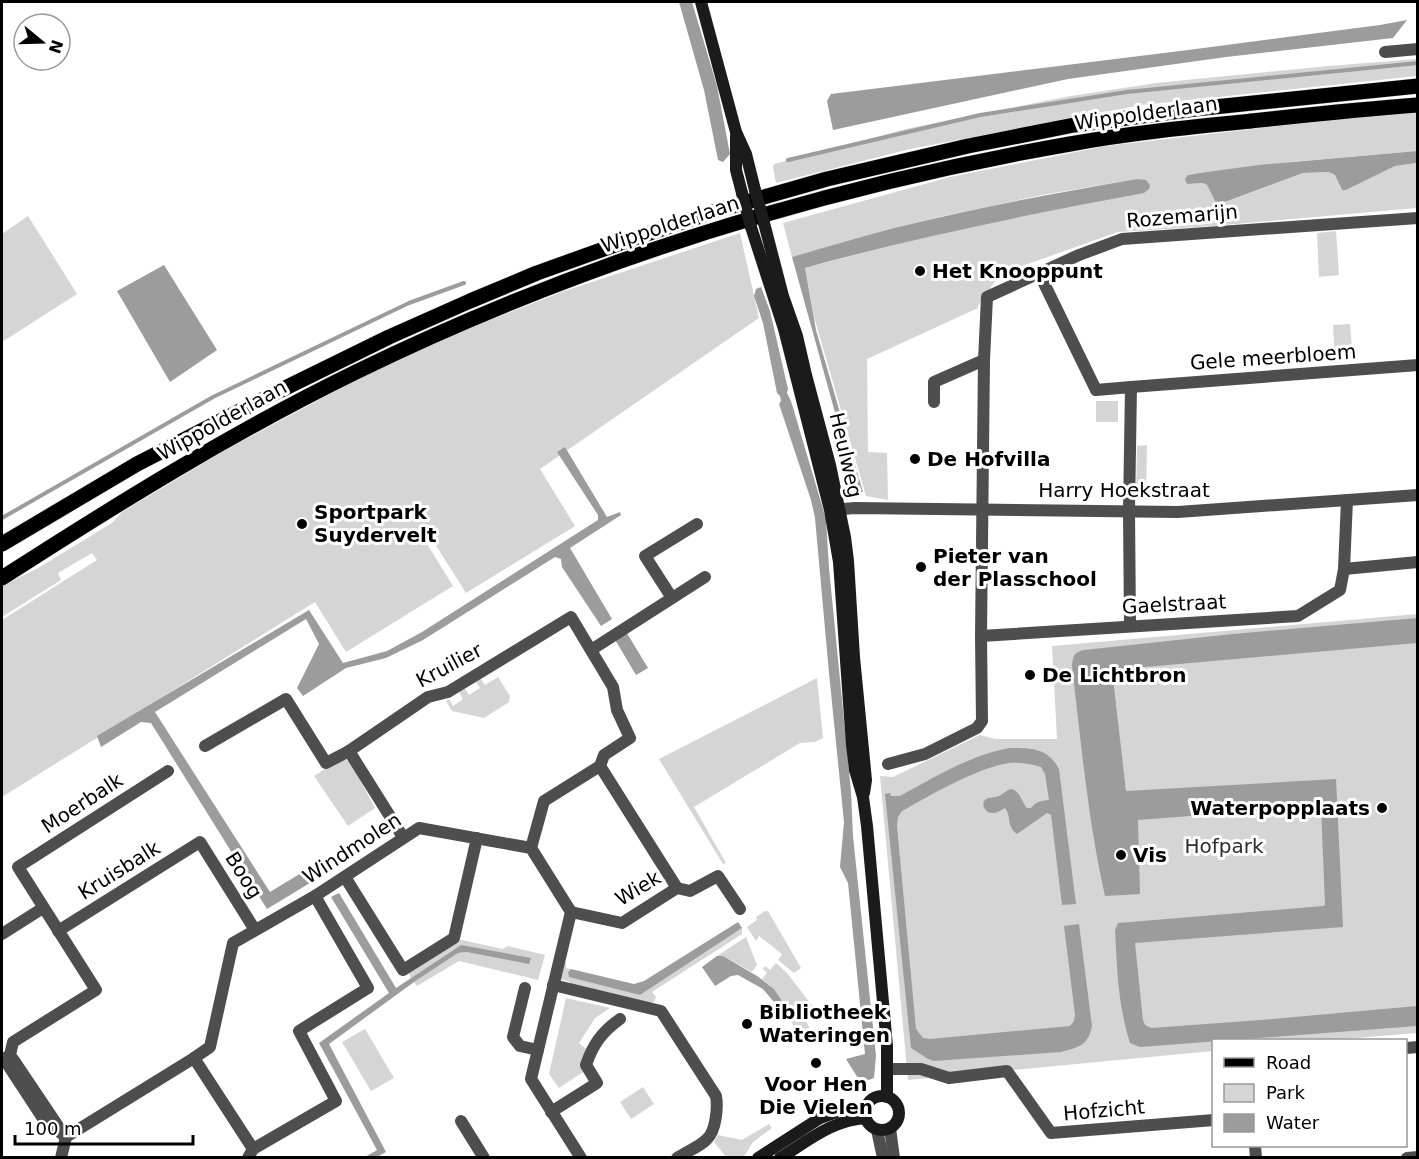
<svg xmlns="http://www.w3.org/2000/svg" width="1419" height="1159" viewBox="0 0 1419 1159" font-family="'DejaVu Sans',sans-serif">
<rect width="100%" height="100%" fill="#fff"/>
<g fill="#d5d5d5">
<polygon points="1417,59 1417,76 1142,105 910,149 776,183 773,168 774,164 910,128 1065,97 1156,83 1328,66"/>
<polygon points="1417,111 1417,151 1290,162 1199,173 1188,175 1187,184 1203,183 1207,185 1218,205 1303,173 1329,172 1335,175 1342,190 1346,190 1395,166 1417,163 1417,208 1213,226 1118,232 1000,274 978,306 978,308 867,359 868,452 887,453 888,500 866,496 814,317 805,268 897,244 974,226 1149,189 1149,183 1137,179 1042,195 944,216 894,228 792,257 783,223 950,177 1106,146 1347,118"/>
<polygon points="28,216 77,294 2,342 2,234"/>
<polygon points="1336,231 1339,275 1319,277 1317,233"/>
<polygon points="740,233 759,318 540,469 575,526 466,593 430,536 424,539 453,586 346,652 315,602 2,797 2,620 97,560 92,553 58,573 61,580 2,617 2,586 38,568 112,523 122,512 229,448 375,370 480,324 562,292"/>
<polygon points="1350,324 1353,360 1335,362 1333,325"/>
<rect x="1096" y="401" width="22" height="21"/>
<polygon points="1147,445 1146,500 1138,500 1136,496 1137,446"/>
<polygon points="1417,614 1417,1033 1332,1040 1214,1040 1213,1051 908,1080 880,776 893,777 980,735 995,739 1057,739 1052,646"/>
<polygon points="498,677 510,696 509,702 484,718 452,711 446,701 449,699 453,706 463,699 459,692 465,689 469,695 480,688 476,682 481,679 485,685"/>
<polygon points="817,678 823,738 815,742 800,743 694,807 726,863 723,864 659,759"/>
<polygon points="341,759 350,761 375,808 348,826 314,776"/>
<polygon points="765,911 768,911 801,968 794,973 778,960 782,954 759,936 756,941 747,927 757,920 756,917"/>
<polygon points="742,928 742,934 652,992 656,997 654,1002 649,1003 570,985 570,982 560,979 564,964 566,962 566,968 571,969 568,972 640,995"/>
<polygon points="746,937 757,965 752,972 723,956 717,956"/>
<polygon points="457,939 503,949 508,946 545,955 538,980 459,961 417,986 414,982 458,953 467,952 461,945 411,978 408,971"/>
<polygon points="776,963 787,973 813,1007 802,1010 810,1030 811,1041 794,1042 793,1025 789,1015 790,1015 774,989 762,979 767,973 763,969 765,966 770,970"/>
<polygon points="566,998 610,1008 595,1018 579,1043 586,1049 581,1068 583,1072 559,1088 549,1074"/>
<polygon points="365,1029 394,1078 371,1091 342,1042"/>
<polygon points="643,1087 654,1104 631,1119 620,1102"/>
<polygon points="769,1124 772,1128 753,1142 745,1155 740,1157 726,1157 714,1142 718,1135 742,1140"/>
</g>
<g fill="#9c9c9c">
<polygon points="679,2 692,2 717,86 730,154 723,162 718,160 704,90"/>
<polygon points="1407,20 1393,38 1226,57 1068,79 833,130 827,101 831,94 1196,49 1380,25"/>
<polygon points="1417,151 1417,163 1395,166 1346,190 1342,190 1335,175 1329,172 1303,173 1217,205 1207,185 1203,183 1187,184 1185,179 1188,175 1199,173 1259,165"/>
<path d="M1137 179 1146 180 1150 185 1149 189 1144 193C1030 214 917 237 805 268L816 330 863 492H857L792 257C826 247 860 237 894 228 974 208 1056 193 1137 179Z"/>
<polygon points="164,265 217,350 170,382 117,291"/>
<polygon points="761,287 770,311 788,389 787,393 791,401 826,519 829,568 851,791 853,836 876,1056 874,1078 861,1083 846,1059 865,1054 848,883 840,867 844,822 829,673 815,518 811,500 779,404 781,401 780,396 777,393 763,323 754,296 756,289"/>
<polygon points="565,447 607,517 620,512 621,515 570,548 612,619 601,626 562,567 561,559 555,557 423,640 386,658 346,668 303,696 297,688 319,644 306,619 155,712 270,892 321,861 328,872 267,909 151,723 141,722 101,747 97,736 309,610 343,663 387,651 422,632 598,520 598,515 557,452"/>
<path d="M1417 618V643L1112 670 1126 791 1336 779 1343 927 1135 943 1143 1020 1145 1025 1151 1028 1261 1020 1417 1006V1026L1140 1047 1130 1043C1118 1005 1117 969 1115 930L1118 923 1323 906 1325 905 1321 806 1138 820 1140 894 1105 896C1088 820 1081 743 1072 666 1073 656 1074 652 1084 650L1233 634Z"/>
<polygon points="625,630 648,668 636,675 614,638"/>
<path d="M1010 748C1032 748 1048 748 1059 769L1076 904 1062 905 1051 815 1047 813 1017 834C1006 826 1012 817 1005 808 1001 810 996 814 992 813 985 813 980 804 986 799 989 797 995 798 999 796 1003 794 1008 789 1012 789 1020 791 1022 803 1027 808H1031C1036 801 1041 801 1049 800L1045 774 1041 767C1031 764 1020 762 1009 763 976 768 931 795 902 811L898 817 897 826 916 1029 923 1038 930 1039 1070 1026 1074 1021 1075 1015 1064 926 1079 924 1092 1026C1088 1046 1079 1047 1061 1052L934 1061 928 1059 911 1048 885 794 890 793 891 796H900C935 777 970 755 1010 748Z"/>
<polygon points="339,893 396,988 461,945 531,958 529,964 467,952 458,953 414,982 329,1044 386,1152 377,1157 365,1157 377,1150 319,1043 389,993 331,897"/>
<polygon points="738,922 742,928 640,995 569,977 568,972 571,969 634,984 644,981"/>
<polygon points="717,956 723,956 757,976 774,989 791,1015 784,1014 763,989 738,975 731,976 715,986 702,967"/>
</g>
<g fill="none" stroke-linecap="round" stroke-linejoin="round">
<g stroke="#9c9c9c" stroke-width="4">
<polyline points="788,160 980,115 1127,92 1418,63"/>
<polyline points="2,518 213,397 409,303 464,283"/>
</g>
<defs>
<g id="primary">
<polyline points="2,544 137,464 277,392 389,337 470,301 537,273 629,240 722,209 827,179 968,146 1074,125 1195,109 1418,86"/>
<path d="M2 578C117 504 233 432 356 372 581 262 824 187 1070 144 1130 133 1191 127 1251 121 1307 115 1362 109 1418 105"/>
</g>
</defs>
<use href="#primary" stroke="#dbdbdb" stroke-width="16"/>
<g stroke="#4e4e4e" stroke-width="12">
<polyline points="1385,52 1418,49"/>
<polyline points="1039,273 1096,390 1131,387 1129,511 1130,626"/>
<polyline points="1131,387 1418,365"/>
<polyline points="934,402 934,382 984,360"/>
<polyline points="831,510 855,508 1178,512 1418,495"/>
<polyline points="1344,569 1418,562"/>
<polyline points="672,598 645,556 697,524"/>
<polyline points="981,636 1298,616 1340,590 1344,569 1347,500"/>
<polyline points="591,650 705,577"/>
<polyline points="205,746 286,699 326,763 349,751 403,837"/>
<polyline points="349,751 428,697 448,692 571,617 613,687 617,710 630,738 604,755 600,766 544,801 531,848"/>
<polyline points="888,764 925,754 977,728 982,721 981,636 984,360 987,297 1079,255 1122,239 1418,218"/>
<polyline points="600,766 677,888"/>
<polyline points="345,877 403,970 454,938 477,838"/>
<polyline points="571,912 622,923 677,888 690,891 718,876 740,909"/>
<polyline points="58,931 200,842 255,930"/>
<polyline points="2,934 43,908"/>
<path d="M553 985 661 1011 716 1096C718 1107 716 1131 707 1139 701 1146 686 1152 677 1158"/>
<polyline points="525,988 513,1037 520,1046 538,1050"/>
<polyline points="1406,1048 1418,1047"/>
<polyline points="194,1058 253,1149"/>
<polyline points="4,1059 44,1120 66,1137"/>
<polyline points="13,1059 60,1129"/>
<polyline points="2,1060 10,1055 13,1042 96,990 18,867 168,771"/>
<polyline points="888,1069 921,1069 949,1078 1007,1071 1051,1133 1214,1120"/>
<path d="M551 1112 597 1083 586 1065C593 1044 602 1032 620 1019"/>
<polyline points="461,1121 484,1158"/>
<polyline points="1255,1146 1256,1158"/>
<polyline points="61,1158 66,1137 194,1058 210,1047 233,943 315,896 419,828 531,848 571,912 531,1079 581,1158"/>
<polyline points="248,1158 253,1149 336,1101 299,1031 368,988 315,896"/>
<polyline points="1407,1158 1418,1157"/>
</g>
<g stroke="#4e4e4e" stroke-width="12">
<polyline points="890,1128 894,1158"/>
<polyline points="877,1130 883,1158"/>
</g>
<g stroke="#1b1b1b" stroke-width="12">
<polyline points="701,2 736,132 746,154 755,190"/>
<polyline points="736,136 736,170 742,193"/>
<polyline points="764,223 783,296 797,336 806,375 830,465 845,537 848,561 854,657 866,780 864,793"/>
<polyline points="751,227 784,329 830,510 839,562 852,745 855,770 863,797 867,826 887,1046 887,1097"/>
<circle cx="882" cy="1113" r="17"/>
<polyline points="758,1158 820,1118 842,1110 866,1107"/>
<path d="M780 1158C808 1141 832 1120 866 1118"/>
</g>
<use href="#primary" stroke="#000" stroke-width="15"/>
<g stroke="#1b1b1b" stroke-width="12">
<polyline points="755,190 764,223"/>
<polyline points="742,193 751,227"/>
</g>
</g>
<g fill="#000" stroke="#fff" stroke-width="2">
<circle cx="920" cy="271" r="6"/>
<circle cx="915" cy="459" r="6"/>
<circle cx="302" cy="524" r="6"/>
<circle cx="921" cy="567" r="6"/>
<circle cx="1030" cy="675" r="6"/>
<circle cx="1382" cy="808" r="6"/>
<circle cx="1121" cy="855" r="6"/>
<circle cx="747" cy="1024" r="6"/>
<circle cx="816" cy="1063" r="6"/>
</g>
<g text-anchor="middle" stroke-width="6" stroke-linejoin="round" paint-order="stroke">
<g font-size="20" fill="#000" stroke="#fff">
<text transform="translate(1146 113) rotate(-8)" y="7">Wippolderlaan</text>
<text transform="translate(1182 216) rotate(-5)" y="7">Rozemarijn</text>
<text transform="translate(670 224) rotate(-18)" y="7">Wippolderlaan</text>
<text transform="translate(1273 357) rotate(-4)" y="7">Gele meerbloem</text>
<text transform="translate(222 420) rotate(-29)" y="7">Wippolderlaan</text>
<text transform="translate(846 455) rotate(77)" y="7">Heulweg</text>
<text x="1124" y="497">Harry Hoekstraat</text>
<text transform="translate(1174 604) rotate(-3)" y="7">Gaelstraat</text>
<text transform="translate(449 665) rotate(-28)" y="7">Kruilier</text>
<text transform="translate(82 803) rotate(-33)" y="7">Moerbalk</text>
<text transform="translate(352 848) rotate(-33)" y="7">Windmolen</text>
<text transform="translate(119 870) rotate(-32)" y="7">Kruisbalk</text>
<text transform="translate(244 875) rotate(58)" y="7">Boog</text>
<text transform="translate(638 888) rotate(-31)" y="7">Wiek</text>
<text transform="translate(1104 1110) rotate(-5)" y="7">Hofzicht</text>
</g>
<g font-size="20" font-weight="bold" fill="#000" stroke="#fff" text-anchor="start">
<text x="932" y="278">Het Knooppunt</text>
<text x="927" y="466">De Hofvilla</text>
<text x="314" y="519">Sportpark<tspan x="314" dy="23">Suydervelt</tspan></text>
<text x="933" y="563">Pieter van<tspan x="933" dy="23">der Plasschool</tspan></text>
<text x="1042" y="682">De Lichtbron</text>
<text x="1370" y="815" text-anchor="end">Waterpopplaats</text>
<text x="1133" y="862">Vis</text>
<text x="759" y="1019">Bibliotheek<tspan x="759" dy="23">Wateringen</tspan></text>
<text x="816" y="1091" text-anchor="middle">Voor Hen<tspan x="816" dy="23">Die Vielen</tspan></text>
</g>
<g font-size="20" fill="#2c2c2c" stroke="#fff">
<text x="1224" y="853">Hofpark</text>
</g>
</g>
<rect width="1419" height="1159" fill="none" stroke="#000000" stroke-width="6"/>
<rect x="1212" y="1039" width="195" height="108" fill="#ffffff" stroke="#999999" stroke-width="1.5"/>
<rect x="1224" y="1058" width="30" height="9" fill="#000000" stroke="#999999" stroke-width="1.5"/>
<text x="1266" y="1069" font-size="18" fill="#000000">Road</text>
<rect x="1224" y="1084" width="30" height="18" fill="#d5d5d5" stroke="#999999" stroke-width="1.5"/>
<text x="1266" y="1099" font-size="18" fill="#000000">Park</text>
<rect x="1224" y="1114" width="30" height="18" fill="#9c9c9c" stroke="#999999" stroke-width="1.5"/>
<text x="1266" y="1129" font-size="18" fill="#000000">Water</text>
<g transform="translate(42 42) rotate(109)"><circle r="28" fill="#ffffff" stroke="#999999" stroke-width="1.5"/>
<path d="M0-4.5L10 22L0 15L-10 22Z" fill="#000000"/>
<text y="-9" font-size="16" font-weight="bold" text-anchor="middle" fill="#000000">N</text>
</g>
<path d="M15 1135v9h178v-9" fill="none" stroke="#000000" stroke-width="3"/>
<text x="24" y="1135" font-size="18" fill="#000000" stroke="#ffffff" stroke-width="4.5" paint-order="stroke">100 m</text>
</svg>
